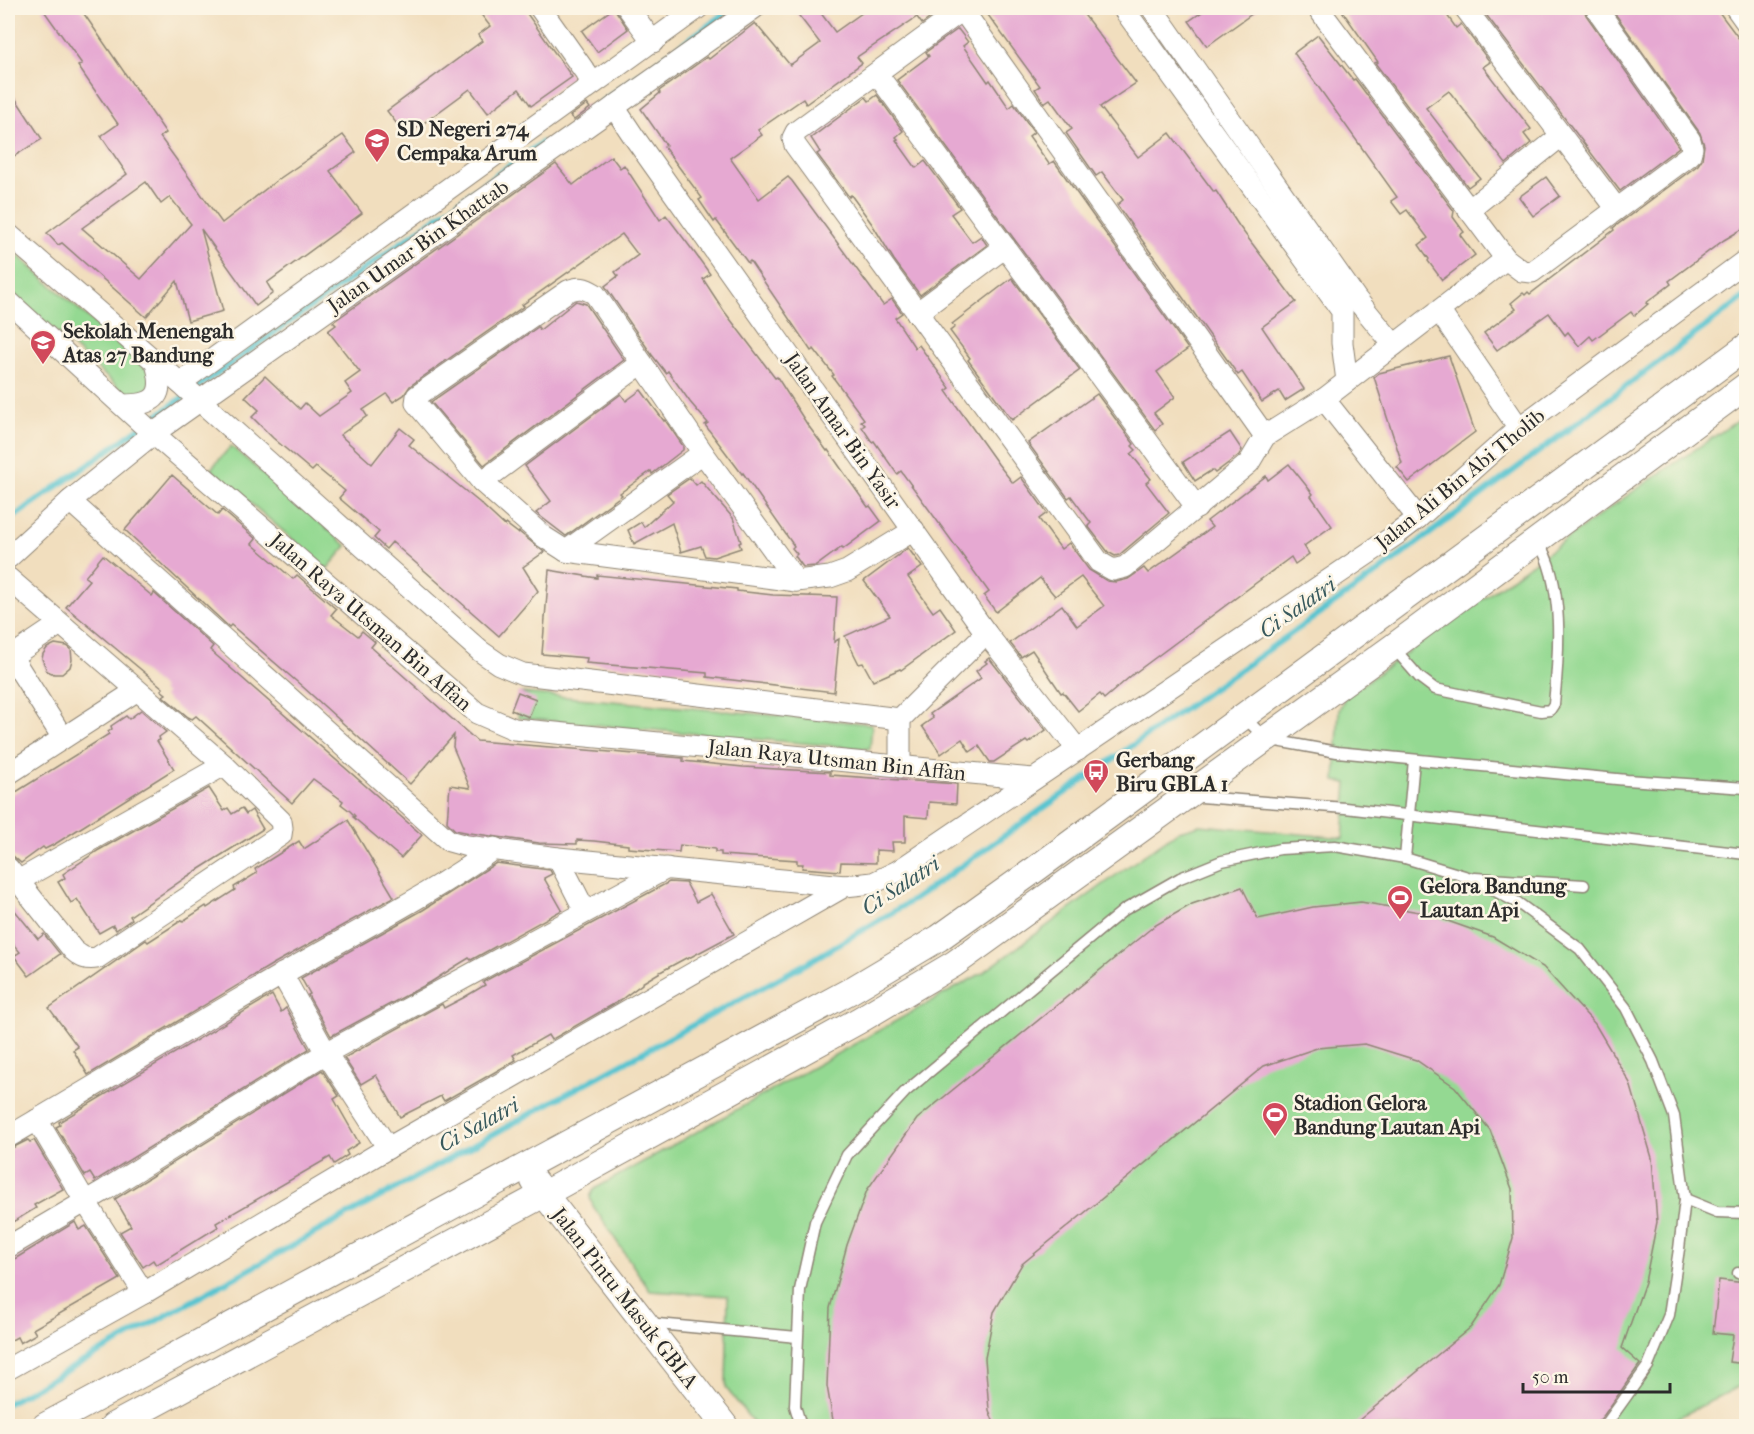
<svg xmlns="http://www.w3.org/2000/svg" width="1754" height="1434" viewBox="0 0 1754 1434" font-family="'IM FELL French Canon',serif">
<rect width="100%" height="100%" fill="#fcf5e5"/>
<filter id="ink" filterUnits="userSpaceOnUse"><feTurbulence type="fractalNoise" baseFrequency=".0167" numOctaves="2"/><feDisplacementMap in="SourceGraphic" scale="12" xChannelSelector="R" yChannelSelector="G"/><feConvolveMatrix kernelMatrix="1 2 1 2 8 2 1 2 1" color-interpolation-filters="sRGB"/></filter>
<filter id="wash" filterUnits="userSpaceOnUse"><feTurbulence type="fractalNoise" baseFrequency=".008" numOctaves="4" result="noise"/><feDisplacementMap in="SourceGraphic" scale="24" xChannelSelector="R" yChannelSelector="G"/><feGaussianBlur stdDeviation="1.35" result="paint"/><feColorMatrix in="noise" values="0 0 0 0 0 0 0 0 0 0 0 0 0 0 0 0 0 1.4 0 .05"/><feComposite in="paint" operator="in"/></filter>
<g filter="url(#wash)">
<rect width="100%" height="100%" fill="#f1debe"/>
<g fill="#94d992" stroke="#60825e" stroke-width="1.5">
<polygon points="8,247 151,373 148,394 129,397 8,289"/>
<polygon points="1746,415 1746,1383 1662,1426 756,1426 726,1388 728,1296 650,1291 593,1206 590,1197 594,1189 984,972 1123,870 1179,831 1200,825 1343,838 1347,783 1335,781 1339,710 1345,697 1631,493"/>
<polygon points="231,446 347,546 327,569 211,469"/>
<polygon points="521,693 872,724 870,749 518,718"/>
</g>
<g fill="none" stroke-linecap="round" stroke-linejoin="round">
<g stroke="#58c4d0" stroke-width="6">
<polyline points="602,102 733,8"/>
<path d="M8 521C186 395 364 270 542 143"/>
<polyline points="8,1403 557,1099 807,963 913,900 1380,571 1746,296"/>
</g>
</g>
<g id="blocks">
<g fill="#e6a9d2" fill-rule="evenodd">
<path d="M42 8H80L166 133 160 137 222 223 276 181 343 135 356 152 330 171 362 213 267 283 273 293 256 306 201 229 223 311 188 321 177 281 146 317 62 243 58 245 47 233 127 174 101 136 118 124 78 66 82 64ZM146 182 161 204 170 197 191 224 141 279 82 228Z"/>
<polygon points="476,8 523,8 572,77 531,106 519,89 488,113 470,89 406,136 387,111 482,41 478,35 490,26"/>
<polygon points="614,8 628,29 597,52 582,31"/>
<polygon points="793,8 817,8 835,32 869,8 943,9 922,24 917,17 857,57 862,63 806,104 803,99 758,130 762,135 730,158 759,199 788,177 792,181 883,305 892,299 902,313 895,318 915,348 919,345 950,388 946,391 998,464 1013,483 1021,477 1047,513 1039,519 1061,549 1069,543 1089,570 1107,581 1116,582 1128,579 1144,568 1148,573 1212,527 1207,521 1266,476 1268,480 1289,464 1313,494 1311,496 1332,526 1304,546 1309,554 1295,564 1291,557 1132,675 1104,699 1100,694 1078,711 1063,692 1061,693 1032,650 1021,657 1010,643 1062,605 1077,626 1104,606 1081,577 1055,596 1040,578 996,612 984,596 989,592 901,471 897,474 874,441 872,442 862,427 865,425 861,421 864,419 832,376 834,375 814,349 811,351 750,261 748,263 716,220 714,222 699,200 702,198 664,147 666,145 641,109 660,93 659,91 707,57 709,59 755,23 790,65 820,43"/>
<polygon points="999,8 1079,8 1136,83 1100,107 1138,157 1170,133 1214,192 1216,191 1239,226 1296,302 1262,327 1304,389 1285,401 1279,391 1262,402 1242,372 1238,375 1117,205 1123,200 1102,172 1096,176 1066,133 1072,129 1050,99 1044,103 1035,89 1040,86 988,15"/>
<polygon points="1208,8 1260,8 1207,46 1189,21"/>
<polygon points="1340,8 1442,8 1456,28 1461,24 1490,62 1483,67 1531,129 1524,134 1531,143 1506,164 1449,91 1426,108 1480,178 1468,187 1375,63 1378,62"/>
<polygon points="1481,8 1584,8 1586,15 1679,147 1620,191"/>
<polygon points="1611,8 1716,8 1746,48 1746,227 1724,240 1669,281 1671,284 1646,303 1648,304 1634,316 1631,312 1593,340 1590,336 1579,346 1568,332 1565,335 1549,313 1497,350 1484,333 1516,309 1511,303 1523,293 1525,295 1528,292 1530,294 1614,230 1613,228 1698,165 1702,159 1704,145 1700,133"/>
<polygon points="958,29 968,42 963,46 988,82 990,80 1009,108 1014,104 1034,132 1029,136 1049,164 1054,161 1188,349 1157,372 1175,397 1154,413 1162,424 1155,430 897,80 929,56 926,52"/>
<polygon points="1318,35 1353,80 1355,79 1454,211 1453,217 1464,232 1460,235 1475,255 1442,280 1428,261 1429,259 1419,245 1428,238 1407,210 1401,214 1391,201 1397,197 1294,53"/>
<polygon points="8,87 42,139 8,160"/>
<polygon points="877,95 903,131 896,137 898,139 896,140 916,168 925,161 960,208 951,214 972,242 981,236 987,245 920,295 894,260 872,224 851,195 849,197 817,154 820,152 811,138 866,97 869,101"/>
<polygon points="587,104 590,108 574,120 570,116"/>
<polygon points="611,156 620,168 624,165 660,220 666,215 694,252 710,274 703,279 724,311 775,378 777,377 807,424 827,451 828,450 868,507 870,506 881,521 843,549 842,547 816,566 803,567 795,556 797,554 792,548 794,546 743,473 742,474 705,425 708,423 690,402 668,371 666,373 652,355 605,286 618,276 615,272 638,255 622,234 522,305 524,306 410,386 404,395 393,402 387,394 363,410 367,416 340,435 372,464 400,428 414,439 409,445 479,502 505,526 506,524 518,533 519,532 544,552 523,567 538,591 499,636 392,542 386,549 374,538 379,532 339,498 345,491 316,467 312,471 273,438 252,417 259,410 245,397 265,376 300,409 305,403 319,416 352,393 345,383 360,372 328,331 336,325 333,322 556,164 573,185"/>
<polygon points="1546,177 1560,196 1533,216 1519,197"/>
<polygon points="1012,278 1080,370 1012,420 968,360 970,358 950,331 955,327 952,324"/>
<polygon points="576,301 586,304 624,360 484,465 431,402 538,327 540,330"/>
<polygon points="1449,356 1475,432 1409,482 1397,467 1402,463 1374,377 1379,373"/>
<polygon points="641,390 664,421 665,420 683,446 683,450 652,474 651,471 620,493 622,495 566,536 536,513 551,501 525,466 621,394 626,401"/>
<polygon points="1097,394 1134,444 1132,446 1136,450 1131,454 1151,479 1146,483 1169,513 1119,555 1115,556 1108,552 1088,526 1091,523 1071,496 1068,498 1028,443"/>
<polygon points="1230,432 1242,450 1239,455 1215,473 1212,470 1195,481 1183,462"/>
<polygon points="172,475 218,515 222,510 256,539 252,544 279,567 293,579 297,575 336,609 331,615 358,636 362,631 375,642 371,647 477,741 683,758 683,761 743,767 830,772 830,775 957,784 956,804 929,802 928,818 905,816 905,842 892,842 893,851 876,850 876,863 841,862 840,871 802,868 803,864 797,864 797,860 721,855 721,852 715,852 715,849 680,845 679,852 628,848 628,845 594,841 577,840 577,844 539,843 470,833 455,830 447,822 450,785 470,788 453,747 454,735 410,784 303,687 231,625 229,627 125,530"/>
<polygon points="690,478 696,485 701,481 733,518 741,542 739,543 741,548 714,557 705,556 701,546 681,552 672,523 634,544 628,530 641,522 644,527 673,501 667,494"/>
<polygon points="908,548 922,567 908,577 933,612 940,607 956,630 901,670 900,669 873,681 863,663 859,664 845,636 890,616 864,581"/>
<polygon points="103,555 152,596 154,593 213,646 210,650 422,835 401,858 353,817 355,816 350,811 341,804 343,801 313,779 292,803 196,716 192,719 188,717 163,696 166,694 161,690 163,688 66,607 89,580 85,577"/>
<polygon points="549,570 597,578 597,575 737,589 737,591 773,595 837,597 834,642 839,639 834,692 707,677 707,673 586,663 587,658 542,654"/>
<polygon points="55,644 67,646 71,649 72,660 70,667 62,674 54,674 47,671 42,659 43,654 47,648"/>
<polygon points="989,658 1046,730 1028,743 1026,741 994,762 990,762 979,746 970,752 962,739 941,754 922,726 933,718 930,714 981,678 976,671 987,663 985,661"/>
<polygon points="518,692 536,699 529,717 511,710"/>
<polygon points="141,710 166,732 159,737 160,740 157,741 174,769 55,844 45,849 43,847 21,863 13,856 8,855 8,797 109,734 108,732 112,729 111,726 126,716 129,719"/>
<polygon points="209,788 224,811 228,808 232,814 242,808 246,814 252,810 263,829 188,876 130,916 132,919 116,930 113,925 99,933 77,899 71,903 58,882 65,878 63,874 99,850"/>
<polygon points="348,820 394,897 273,964 88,1075 73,1050 78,1047 49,1008 146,940 148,942 182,920 183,921 206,906 207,908 235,890 234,887 257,873 255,869 285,850 299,841 304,849"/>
<polygon points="496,863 550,870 552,874 544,878 562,910 471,960 469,958 456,966 431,982 331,1036 308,995 310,994 301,978 423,910"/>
<polygon points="669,882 686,883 696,902 711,894 734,934 687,959 686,958 662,971 642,983 642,984 619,1001 551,1040 548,1035 513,1055 516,1060 444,1101 441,1096 400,1117 376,1075 361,1084 344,1058 442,1004 444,1008 463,998 485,985 483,982"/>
<polygon points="1242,887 1258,919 1313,907 1361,902 1425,913 1493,937 1543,967 1595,1024 1630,1083 1652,1158 1657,1222 1645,1282 1622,1348 1640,1364 1604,1415 1594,1426 1352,1426 1471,1327 1499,1285 1513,1238 1512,1189 1490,1130 1455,1087 1416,1060 1365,1044 1317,1048 1264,1066 1022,1264 994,1312 985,1358 989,1410 995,1426 834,1426 827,1386 830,1308 847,1245 867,1190 917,1119 1154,926 1192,904"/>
<polygon points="8,902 38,939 44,934 60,954 29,976 14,956 20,952 8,938"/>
<polygon points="272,995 281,1012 286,1008 309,1049 95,1181 90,1173 85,1176 56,1127 60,1125 59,1122"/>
<polygon points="322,1070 339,1096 334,1099 359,1143 346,1151 348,1155 334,1164 330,1157 216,1223 218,1227 156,1265 153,1260 143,1267 120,1232 131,1226 115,1199"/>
<polygon points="28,1140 30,1142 34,1140 63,1189 34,1205 36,1208 8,1225 8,1150"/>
<polygon points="75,1222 79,1230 86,1226 120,1279 33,1329 36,1334 20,1343 17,1337 8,1342 8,1263"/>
<polygon points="1719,1280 1746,1283 1746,1364 1729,1362 1733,1335 1713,1333"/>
</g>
</g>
</g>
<g filter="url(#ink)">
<use href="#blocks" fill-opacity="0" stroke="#8e8474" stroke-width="1.5"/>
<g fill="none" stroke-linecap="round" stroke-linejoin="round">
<defs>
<g id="service">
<path d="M1393 647 1419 677 1435 689 1541 711 1550 710 1554 704C1559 655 1565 583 1537 540"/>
<polyline points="1244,717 1266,739 1337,752 1627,780 1746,788"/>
<polyline points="1168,772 1188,796 1345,808 1746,854"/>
<polyline points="1405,858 1414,760"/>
<polyline points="1475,878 1584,885"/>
<polyline points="1685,1199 1717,1212 1746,1213"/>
<polyline points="1738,1273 1746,1274"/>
<polyline points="647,1323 797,1337"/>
<polyline points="801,1426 795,1406 800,1290 815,1222 847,1155 905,1092 1124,910 1180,878 1222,861 1280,849 1335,846 1405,858 1471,878 1518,903 1580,949 1626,1008 1653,1061 1674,1116 1685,1199 1679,1249 1669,1315 1648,1366 1605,1426"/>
</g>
<g id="minor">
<polyline points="540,8 593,83"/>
<polyline points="628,8 653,42"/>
<polyline points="1123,8 1342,311 1342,343 1347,381"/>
<polyline points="1152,8 1357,300 1394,345"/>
<polyline points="1318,8 1506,259 1522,271 1532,272 1690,155 1692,148 1690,140 1596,8"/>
<polyline points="1465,8 1617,209"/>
<polyline points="1736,8 1746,22"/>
<polyline points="877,74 1197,508"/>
<polyline points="614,107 634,137 986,633 1078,750"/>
<polyline points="1469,210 1561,136"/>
<polyline points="8,234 180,383 480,651 499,664 523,674 900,719"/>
<polyline points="8,301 148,429 477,713 514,729 1033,779"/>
<polyline points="1440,312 1519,428"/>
<polyline points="917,313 1005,247"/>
<polyline points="642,363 482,482 544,537 566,551 703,453 796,581 830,577 847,571 914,530"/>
<polyline points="180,383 698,8"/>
<polyline points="1324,399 1418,518"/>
<path d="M124 405C157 405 165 395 156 363"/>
<polyline points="1265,436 964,12 961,11 796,132 793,138 795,145 1099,562 1113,570 1125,567 1249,463 1265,436 1324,399 1506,259"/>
<path d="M482 482 416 403 417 396 568 291C579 286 585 288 595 294L703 453"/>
<polyline points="70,501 449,841 467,846 558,858 845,886"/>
<polyline points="566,551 796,581"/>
<polyline points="8,558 70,501 154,433 754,8"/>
<path d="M8 578 224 765 281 821 282 828 281 835 97 958C86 960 81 957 73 950L8 868"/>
<polyline points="11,656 63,738"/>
<polyline points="8,659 60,624"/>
<polyline points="900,767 900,719 986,633"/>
<polyline points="8,774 136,691"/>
<polyline points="558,858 585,911"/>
<polyline points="18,881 224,765"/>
<path d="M8 1137C99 1084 189 1028 281 975 353 933 427 897 495 848"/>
<polyline points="388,1148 845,886 873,883 898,871 1397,534 1418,518 1519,428 1746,260"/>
<polyline points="8,1247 105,1190 326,1053 667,868"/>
<polyline points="144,1293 388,1148 326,1053 282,974"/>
<polyline points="8,1369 144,1293 85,1201 37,1120"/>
</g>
<g id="tertiary">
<polyline points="534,1181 725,1426"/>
<polyline points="45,1426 850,991 939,938 1037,868 1746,347"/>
<polyline points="113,1426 544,1194 858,1021 954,964 1393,647 1746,386"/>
</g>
</defs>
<use href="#service" stroke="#8e8474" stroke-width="13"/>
<use href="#minor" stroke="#8e8474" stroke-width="23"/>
<use href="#tertiary" stroke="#8e8474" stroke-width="28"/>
<use href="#service" stroke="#fff" stroke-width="10"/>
<use href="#minor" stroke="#fff" stroke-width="21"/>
<use href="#tertiary" stroke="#fff" stroke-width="26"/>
</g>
</g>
<defs>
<symbol id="school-pin" viewBox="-11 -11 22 30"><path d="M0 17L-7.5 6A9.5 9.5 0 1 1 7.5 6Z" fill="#d1495b" stroke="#fcf5e5"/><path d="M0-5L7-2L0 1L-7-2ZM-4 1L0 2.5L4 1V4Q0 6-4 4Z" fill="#fff"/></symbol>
<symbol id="bus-pin" viewBox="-11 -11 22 30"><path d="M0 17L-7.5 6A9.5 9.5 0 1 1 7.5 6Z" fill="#d1495b" stroke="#fcf5e5"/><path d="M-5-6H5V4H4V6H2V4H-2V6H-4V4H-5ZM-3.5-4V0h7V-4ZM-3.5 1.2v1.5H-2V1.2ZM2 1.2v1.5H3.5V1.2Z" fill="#fff"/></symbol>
<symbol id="stadium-pin" viewBox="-11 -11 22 30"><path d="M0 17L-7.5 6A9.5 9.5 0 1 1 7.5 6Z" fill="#d1495b" stroke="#fcf5e5"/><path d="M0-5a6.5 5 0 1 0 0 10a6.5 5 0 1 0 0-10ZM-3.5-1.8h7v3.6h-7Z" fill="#fff"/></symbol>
</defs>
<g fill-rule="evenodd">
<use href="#school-pin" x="362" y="126" width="30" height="40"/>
<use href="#school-pin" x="28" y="328" width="30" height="40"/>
<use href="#bus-pin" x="1081" y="757" width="30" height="40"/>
<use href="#stadium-pin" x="1385" y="883" width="30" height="40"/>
<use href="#stadium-pin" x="1260" y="1100" width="30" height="40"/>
</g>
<g text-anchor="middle" stroke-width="5" stroke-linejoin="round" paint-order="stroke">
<g font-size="21" font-weight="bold" fill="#2b2b2b" stroke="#fcf5e5" text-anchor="start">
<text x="397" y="136">SD Negeri 274<tspan x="397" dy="24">Cempaka Arum</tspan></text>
<text x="63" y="338">Sekolah Menengah<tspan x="63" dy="24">Atas 27 Bandung</tspan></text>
<text x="1116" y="767">Gerbang<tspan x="1116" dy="24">Biru GBLA 1</tspan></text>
<text x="1420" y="893">Gelora Bandung<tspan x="1420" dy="24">Lautan Api</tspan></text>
<text x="1294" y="1110">Stadion Gelora<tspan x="1294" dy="24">Bandung Lautan Api</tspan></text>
</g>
<g font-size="21" fill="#2b2b2b" stroke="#fcf5e5">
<text transform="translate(418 246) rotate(-35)" y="7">Jalan Umar Bin Khattab</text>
<text transform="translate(843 431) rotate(55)" y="7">Jalan Amar Bin Yasir</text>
<text transform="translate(1460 479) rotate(-39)" y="7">Jalan Ali Bin Abi Tholib</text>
<text transform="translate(371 622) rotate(41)" y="7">Jalan Raya Utsman Bin Affan</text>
<text transform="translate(837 760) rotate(6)" y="7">Jalan Raya Utsman Bin Affan</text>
<text transform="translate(625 1298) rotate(52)" y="7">Jalan Pintu Masuk GBLA</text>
</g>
<g font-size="22" font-style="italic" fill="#38595d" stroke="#fcf5e5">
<text transform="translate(1297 607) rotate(-35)" y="8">Ci Salatri</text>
<text transform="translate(900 885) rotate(-33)" y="8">Ci Salatri</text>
<text transform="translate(478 1124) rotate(-29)" y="8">Ci Salatri</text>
</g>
</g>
<rect width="1754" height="1434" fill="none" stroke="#fcf5e5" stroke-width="30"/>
<path d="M1523 1383v9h147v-9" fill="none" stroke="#2b2b2b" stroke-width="3"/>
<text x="1532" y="1383" font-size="18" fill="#2b2b2b" stroke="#fcf5e5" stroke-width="4.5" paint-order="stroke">50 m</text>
</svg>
